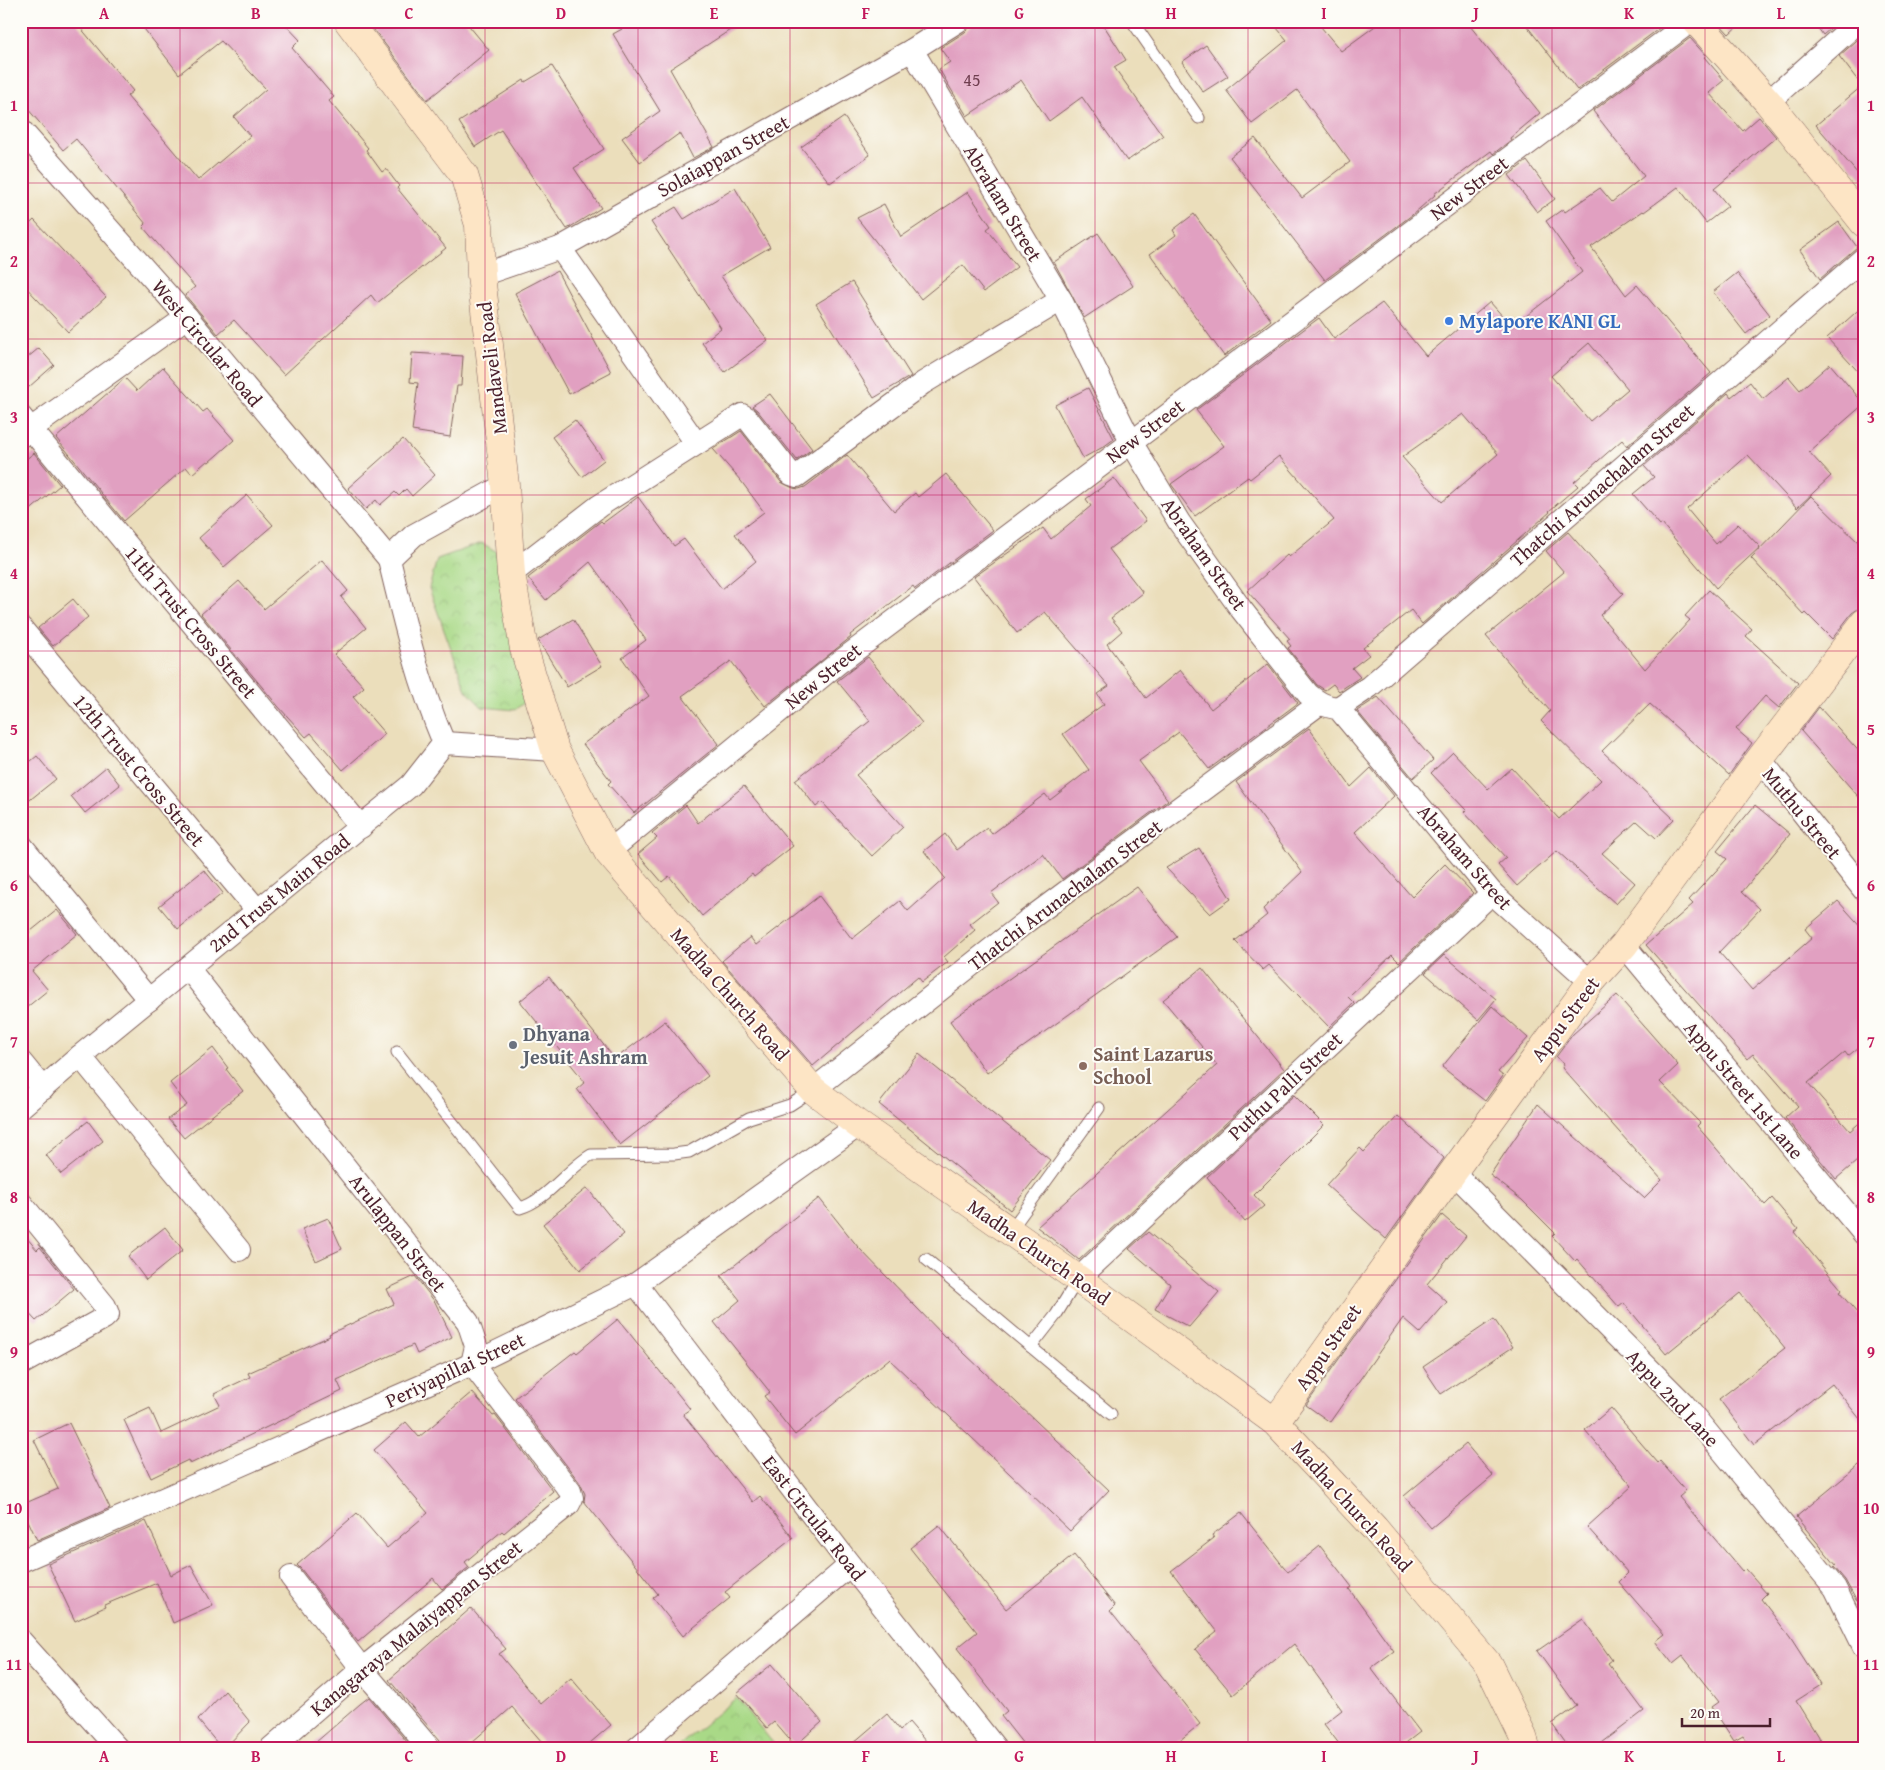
<svg xmlns="http://www.w3.org/2000/svg" width="1885" height="1770" viewBox="0 0 1885 1770" font-family="'Gentium Book Plus',serif">
<defs>
<pattern id="park-crowns" width="20" height="18" patternUnits="userSpaceOnUse" patternTransform="scale(1.25)"><rect width="20" height="18" fill="#a9d987"/><path d="M2 6a3 3 0 1 1 6 0M12 15a3 3 0 1 1 6 0" fill="none" stroke="#93ba75"/></pattern>
</defs>
<rect width="100%" height="100%" fill="#fdfcf7"/>
<filter id="ink" filterUnits="userSpaceOnUse"><feTurbulence type="fractalNoise" baseFrequency=".02" numOctaves="2"/><feDisplacementMap in="SourceGraphic" scale="10" xChannelSelector="R" yChannelSelector="G"/><feConvolveMatrix kernelMatrix="1 2 1 2 8 2 1 2 1" color-interpolation-filters="sRGB"/></filter>
<filter id="wash" filterUnits="userSpaceOnUse"><feTurbulence type="fractalNoise" baseFrequency=".0096" numOctaves="4" result="noise"/><feDisplacementMap in="SourceGraphic" scale="20" xChannelSelector="R" yChannelSelector="G"/><feGaussianBlur stdDeviation="1.12" result="paint"/><feColorMatrix in="noise" values="0 0 0 0 0 0 0 0 0 0 0 0 0 0 0 0 0 1.4 0 .05"/><feComposite in="paint" operator="in"/></filter>
<g filter="url(#wash)">
<rect width="100%" height="100%" fill="#ebdebb"/>
<g fill="url(#park-crowns)" stroke="#7a7c59">
<polygon points="482,543 497,552 527,700 515,710 482,707 466,690 429,588 437,559"/>
<polygon points="736,1698 778,1749 675,1749"/>
</g>
<g id="blocks">
<g fill="#e1a0c1" fill-rule="evenodd">
<polygon points="21,21 75,21 133,91 127,96 198,180 250,136 234,117 266,89 221,41 179,74 138,21 282,21 300,40 292,48 334,97 329,101 368,148 366,150 382,172 386,169 399,186 397,188 446,248 377,303 371,295 284,375 234,320 218,334 185,295 195,287 143,227 146,224 76,139 63,150 21,101"/>
<polygon points="371,21 465,21 489,50 427,100 369,23"/>
<polygon points="617,21 744,21 670,69 714,147 693,158 680,133 640,162 622,138 660,111 613,34 622,29"/>
<polygon points="971,21 1101,21 1126,60 1114,67 1163,136 1127,161 1082,97 1049,121 1021,80 967,116 939,69 950,62 940,48 965,32 970,27"/>
<polygon points="1271,21 1316,21 1341,51 1382,21 1466,21 1540,113 1510,138 1511,140 1493,154 1491,151 1434,194 1435,195 1412,215 1325,280 1230,157 1255,138 1302,198 1350,162 1297,90 1252,124 1226,90 1287,40"/>
<polygon points="1523,21 1669,21 1577,90"/>
<polygon points="1717,21 1743,21 1729,34"/>
<polygon points="1813,21 1839,21 1823,35"/>
<polygon points="1864,34 1864,181 1816,125 1862,86 1839,56"/>
<path d="M1690 38 1706 56 1704 57 1724 80 1709 93 1743 131 1759 117 1776 137 1714 189 1728 206 1706 223 1678 187 1644 212 1643 211 1591 247 1626 295 1637 285 1711 373 1627 446 1622 440 1574 482 1578 486 1549 511 1550 512 1422 624 1411 610 1363 648 1369 655 1352 668 1360 677 1339 691 1333 684 1325 690 1317 685 1288 648 1291 646 1287 641 1290 639 1247 591 1287 555 1289 557 1334 520 1279 456 1250 479 1248 477 1195 516 1171 484 1224 446 1196 410 1319 318 1334 339 1382 303 1426 356 1490 302 1512 327 1582 272 1546 221 1563 209 1565 212 1600 188 1612 202 1644 176 1593 111ZM1589 343 1628 389 1590 421 1551 376ZM1463 414 1498 454 1442 502 1402 457Z"/>
<polygon points="1206,45 1228,76 1203,92 1182,62"/>
<polygon points="552,66 604,149 574,168 601,208 567,229 501,130 475,147 459,122 524,80 525,82"/>
<polygon points="844,117 870,155 830,183 801,147"/>
<polygon points="1527,161 1555,199 1537,212 1509,175"/>
<polygon points="735,188 770,247 721,276 737,300 768,340 725,372 702,343 721,328 651,222 676,207 684,219"/>
<polygon points="968,192 991,226 987,229 1017,267 984,292 963,265 921,299 857,218 884,204 901,237"/>
<polygon points="1194,214 1271,320 1224,356 1150,254 1176,235 1173,230"/>
<polygon points="34,220 106,297 68,332 21,282 21,232"/>
<polygon points="1839,222 1857,247 1820,279 1800,250"/>
<polygon points="1098,233 1133,286 1084,318 1054,262"/>
<polygon points="557,271 611,372 569,394 515,293"/>
<polygon points="1737,273 1770,315 1746,334 1713,292"/>
<polygon points="852,282 911,376 874,398 816,304"/>
<polygon points="1864,305 1864,378 1827,338"/>
<polygon points="39,348 54,365 21,394 21,363"/>
<polygon points="412,353 463,356 461,386 457,386 450,437 412,431 418,383 410,382"/>
<polygon points="1830,364 1864,404 1809,452 1831,476 1797,508 1748,455 1687,509 1716,544 1738,524 1760,547 1716,588 1662,524 1660,525 1633,494 1654,477 1644,466 1728,393 1731,397 1750,382 1763,399 1789,377 1800,390"/>
<polygon points="163,367 203,412 207,409 234,440 209,462 207,461 192,474 186,467 124,521 56,438 125,378 137,391"/>
<polygon points="1088,388 1114,439 1103,447 1083,458 1055,405"/>
<polygon points="770,394 812,449 797,460 757,410 752,406"/>
<polygon points="575,420 604,460 582,477 552,437"/>
<polygon points="741,431 781,482 793,488 799,489 805,487 847,455 894,511 915,493 918,497 946,474 993,530 915,589 913,586 850,635 851,637 765,706 731,661 682,696 719,744 634,813 608,784 611,781 583,744 649,696 622,658 646,640 590,562 546,600 528,578 601,521 603,523 638,497 674,546 684,539 722,589 756,561 735,534 764,512 741,481 713,449"/>
<polygon points="403,439 435,475 412,496 406,489 399,496 395,492 380,505 376,500 366,509 348,488"/>
<polygon points="34,453 60,485 21,518 21,463"/>
<polygon points="1114,478 1146,521 1109,549 1143,593 1111,618 1122,631 1107,644 1146,698 1180,670 1211,709 1268,664 1298,703 1209,769 1179,732 1139,761 1168,800 1062,879 1043,854 991,893 998,902 970,924 975,930 944,957 948,962 922,982 918,977 813,1066 722,961 750,937 756,945 819,896 852,939 900,901 908,911 945,878 924,851 945,834 957,850 987,828 992,834 1045,794 1050,800 1089,770 1063,734 1104,704 1097,694 1109,686 1045,612 1017,633 974,577 1043,528 1051,539 1091,506 1086,499"/>
<polygon points="247,495 273,525 224,567 199,538"/>
<polygon points="1811,496 1864,548 1864,608 1858,609 1852,613 1832,639 1806,613 1804,615 1751,558"/>
<polygon points="1568,532 1623,594 1600,615 1645,669 1690,620 1685,616 1709,590 1752,629 1746,636 1798,683 1779,708 1765,696 1736,729 1752,743 1729,775 1650,704 1602,751 1674,819 1656,838 1637,821 1602,853 1635,883 1616,904 1557,851 1517,886 1498,865 1506,858 1464,812 1466,810 1431,773 1453,752 1488,789 1512,768 1559,819 1601,780 1541,721 1550,711 1486,636 1564,572 1546,551"/>
<polygon points="322,560 348,591 341,597 366,628 334,654 364,687 353,697 385,734 343,770 311,733 306,737 278,706 201,614 239,581 264,609"/>
<polygon points="73,599 88,617 53,646 38,628"/>
<polygon points="573,619 602,666 567,687 538,640"/>
<polygon points="868,657 922,723 856,775 903,827 872,856 822,802 816,807 795,780 870,721 837,681"/>
<polygon points="1378,697 1433,760 1413,778 1357,711"/>
<polygon points="1819,707 1864,757 1864,803 1801,731"/>
<polygon points="1309,728 1351,787 1371,768 1394,796 1355,832 1412,897 1445,864 1473,893 1399,962 1392,955 1348,997 1354,1003 1329,1027 1269,965 1263,970 1235,941 1267,915 1263,909 1302,872 1236,782"/>
<polygon points="37,756 56,779 21,807 21,769"/>
<polygon points="106,767 120,785 85,813 71,796"/>
<polygon points="744,786 793,846 754,877 752,874 702,916 669,876 662,882 638,854 657,838 652,833 686,805 698,823"/>
<polygon points="1755,805 1790,834 1742,892 1760,909 1719,952 1752,990 1812,938 1805,929 1838,901 1864,930 1864,1043 1848,1056 1845,1052 1808,1083 1850,1131 1864,1119 1864,1155 1836,1179 1785,1118 1798,1106 1753,1054 1747,1059 1646,945 1693,904 1689,900 1727,859 1717,851"/>
<polygon points="1199,848 1231,899 1210,914 1166,868"/>
<polygon points="204,870 223,893 178,929 159,906"/>
<polygon points="1137,887 1177,937 987,1073 950,1021"/>
<polygon points="57,910 77,934 32,971 48,990 21,1012 21,939"/>
<polygon points="1444,955 1496,999 1478,1020 1425,973"/>
<polygon points="1202,968 1284,1069 1079,1260 1037,1227 1217,1065 1163,1000"/>
<polygon points="549,977 615,1059 665,1021 708,1076 620,1145 577,1089 585,1082 520,1001"/>
<polygon points="1617,995 1678,1065 1660,1082 1700,1123 1697,1126 1765,1205 1772,1198 1798,1229 1794,1232 1842,1290 1839,1292 1864,1321 1864,1424 1832,1384 1754,1445 1719,1399 1785,1348 1740,1293 1666,1354 1624,1303 1619,1307 1577,1259 1575,1261 1552,1236 1555,1233 1522,1200 1490,1175 1538,1104 1644,1198 1662,1180 1562,1068 1564,1064 1556,1057 1573,1034"/>
<polygon points="1492,1006 1528,1038 1498,1072 1503,1076 1485,1101 1442,1067"/>
<polygon points="213,1048 228,1068 226,1069 243,1091 184,1138 168,1119 187,1105 170,1083"/>
<polygon points="919,1054 1050,1160 1010,1210 879,1104"/>
<polygon points="1294,1095 1324,1125 1254,1195 1264,1206 1245,1222 1207,1177"/>
<polygon points="1398,1116 1444,1158 1386,1239 1326,1185 1360,1148 1364,1152"/>
<polygon points="88,1121 103,1141 61,1174 46,1155"/>
<polygon points="587,1188 624,1234 580,1270 543,1224"/>
<polygon points="819,1198 858,1247 945,1337 946,1336 1109,1490 1070,1531 889,1359 795,1435 764,1396 770,1392 714,1322 740,1300 721,1276"/>
<polygon points="1442,1215 1466,1236 1427,1284 1447,1302 1420,1333 1403,1318 1330,1422 1306,1405"/>
<polygon points="328,1218 342,1249 316,1261 302,1229"/>
<polygon points="165,1227 183,1250 146,1280 128,1256"/>
<polygon points="21,1231 37,1250 40,1247 74,1289 36,1321 21,1305"/>
<polygon points="1148,1232 1219,1292 1189,1327 1155,1309 1170,1284 1129,1249"/>
<polygon points="415,1276 435,1302 452,1337 417,1354 413,1345 337,1380 342,1391 190,1464 188,1460 151,1478 124,1420 150,1408 161,1433 220,1405 214,1394 250,1377 248,1373 330,1336 329,1334 394,1304 387,1289"/>
<polygon points="618,1319 690,1409 683,1414 753,1502 760,1496 793,1538 725,1592 730,1598 683,1636 653,1598 658,1594 584,1501 585,1494 580,1483 515,1398 575,1351 577,1353"/>
<polygon points="1494,1319 1513,1347 1441,1394 1423,1367"/>
<polygon points="472,1392 493,1416 495,1415 553,1491 504,1533 502,1531 465,1562 469,1567 442,1589 433,1578 358,1642 301,1569 297,1565 357,1513 387,1548 428,1513 374,1450 406,1422 419,1437"/>
<polygon points="1611,1408 1658,1463 1660,1461 1686,1491 1679,1497 1743,1572 1746,1569 1767,1593 1761,1599 1790,1637 1821,1685 1796,1701 1820,1740 1805,1749 1751,1749 1743,1736 1734,1741 1712,1707 1719,1702 1683,1656 1673,1664 1655,1641 1664,1634 1619,1582 1628,1573 1587,1527 1632,1486 1585,1430"/>
<polygon points="69,1423 110,1508 37,1540 21,1505 58,1489 34,1440"/>
<polygon points="1466,1444 1493,1476 1431,1528 1404,1496"/>
<polygon points="1864,1461 1864,1610 1856,1600 1845,1580 1834,1567 1836,1565 1796,1517"/>
<polygon points="1241,1513 1288,1572 1320,1546 1352,1587 1349,1589 1394,1651 1371,1668 1420,1732 1398,1749 1343,1749 1324,1724 1342,1710 1294,1644 1233,1695 1195,1649 1217,1631 1171,1571 1214,1538 1212,1535"/>
<polygon points="146,1521 171,1575 191,1565 213,1605 173,1623 157,1583 104,1605 105,1607 75,1621 48,1564"/>
<polygon points="939,1525 1006,1609 1074,1555 1115,1606 1110,1611 1200,1724 1169,1749 1027,1749 1001,1716 1007,1711 957,1648 977,1632 910,1548"/>
<polygon points="471,1608 506,1649 499,1654 541,1704 571,1678 611,1725 583,1749 548,1749 512,1707 464,1749 443,1749 440,1740 389,1680"/>
<polygon points="1583,1619 1612,1660 1608,1663 1644,1711 1594,1749 1570,1749 1552,1724 1577,1706 1537,1651"/>
<polygon points="772,1664 822,1722 795,1746 774,1722 767,1728 737,1693"/>
<polygon points="225,1691 250,1722 224,1749 222,1749 198,1720"/>
<polygon points="369,1697 413,1749 308,1749 360,1704"/>
<polygon points="887,1714 900,1730 909,1722 932,1749 846,1749"/>
</g>
</g>
</g>
<g filter="url(#ink)">
<use href="#blocks" fill-opacity="0" stroke="#82625d" stroke-width="1"/>
<g fill="none" stroke-linecap="round" stroke-linejoin="round">
<defs>
<g id="lane">
<polyline points="1132,21 1199,118"/>
<path d="M397 1052 520 1208C546 1201 567 1169 591 1155L674 1154 689 1152 749 1118 790 1105 813 1090"/>
<polyline points="1010,1231 1099,1108"/>
<polyline points="926,1259 1111,1414"/>
<polyline points="1031,1347 1056,1315 1078,1279"/>
</g>
<g id="street">
<path d="M912 50 1061 300 1131 442 1179 522 1241 609 1308 694C1318 702 1325 707 1338 708L1492 893 1591 982"/>
<polyline points="1768,102 1859,21"/>
<polyline points="21,130 187,317 389,559"/>
<polyline points="560,248 696,443"/>
<polyline points="481,275 560,248 912,50 958,21"/>
<polyline points="21,417 361,827"/>
<polyline points="21,436 187,317"/>
<polyline points="511,574 599,506 742,415 747,418 791,474 797,476 923,383 1061,300"/>
<polyline points="21,628 258,911"/>
<polyline points="1338,708 1369,687 1864,258"/>
<path d="M444 743C419 684 404 622 389 559L414 535 505 485"/>
<polyline points="1760,759 1864,890"/>
<polyline points="21,845 149,1000"/>
<polyline points="608,852 837,664 1691,21"/>
<polyline points="1624,945 1864,1234"/>
<polyline points="188,968 468,1322 476,1346 472,1364 570,1491 572,1498 569,1504 362,1669 270,1749"/>
<polyline points="80,1056 239,1250"/>
<polyline points="21,1062 43,1089"/>
<polyline points="813,1090 1027,921 1319,704"/>
<polyline points="21,1107 80,1056 411,785 444,743 555,750"/>
<polyline points="1453,1172 1683,1403 1835,1588 1864,1647"/>
<polyline points="21,1203 105,1306 108,1314 104,1318 21,1364"/>
<polyline points="1078,1279 1492,893"/>
<polyline points="636,1284 850,1565 996,1749"/>
<polyline points="21,1561 472,1364 636,1284 859,1125"/>
<polyline points="291,1577 362,1669 430,1749"/>
<polyline points="21,1641 118,1749"/>
<polyline points="636,1749 850,1565"/>
</g>
<g id="secondary">
<polyline points="348,21 464,175 479,225 481,275 505,485 511,574 524,649 555,750 608,852 813,1090 859,1125 1078,1279 1275,1422 1375,1529 1488,1664 1523,1736 1526,1749"/>
<polyline points="1696,21 1768,102 1864,223"/>
<polyline points="1275,1422 1453,1172 1591,982 1624,945 1760,759 1864,623"/>
</g>
</defs>
<use href="#lane" stroke="#82625d" stroke-width="13"/>
<use href="#street" stroke="#82625d" stroke-width="24"/>
<use href="#secondary" stroke="#82625d" stroke-width="29"/>
<use href="#lane" stroke="#fff" stroke-width="11"/>
<use href="#street" stroke="#fff" stroke-width="22"/>
<use href="#secondary" stroke="#fde5c5" stroke-width="28"/>
</g>
</g>
<path fill="none" stroke="#c2185b" stroke-width="1" stroke-opacity="0.55" d="M180 21V1749M332 21V1749M485 21V1749M638 21V1749M790 21V1749M942 21V1749M1095 21V1749M1248 21V1749M1400 21V1749M1552 21V1749M1705 21V1749M21 183H1864M21 339H1864M21 495H1864M21 651H1864M21 807H1864M21 963H1864M21 1119H1864M21 1275H1864M21 1431H1864M21 1587H1864"/>
<circle fill="#3f7fe0" stroke="#fdfcf7" stroke-width="2" cx="1449" cy="321" r="5"/>
<circle fill="#6b7280" stroke="#fdfcf7" stroke-width="2" cx="513" cy="1045" r="5"/>
<circle fill="#8d6e63" stroke="#fdfcf7" stroke-width="2" cx="1083" cy="1066" r="5"/>
<g text-anchor="middle" stroke-width="4" stroke-linejoin="round" paint-order="stroke">
<g font-size="18" fill="#703f50">
<text x="972" y="86">45</text>
</g>
<g font-size="20" fill="#4a1f2b" stroke="#fdfcf7">
<text transform="translate(723 156) rotate(-29)" y="7">Solaiappan Street</text>
<text transform="translate(1469 188) rotate(-37)" y="7">New Street</text>
<text transform="translate(1003 203) rotate(59)" y="7">Abraham Street</text>
<text transform="translate(207 343) rotate(50)" y="7">West Circular Road</text>
<text transform="translate(492 368) rotate(-97)" y="7">Mandaveli Road</text>
<text transform="translate(1145 431) rotate(-37)" y="7">New Street</text>
<text transform="translate(1602 485) rotate(-41)" y="7">Thatchi Arunachalam Street</text>
<text transform="translate(1204 554) rotate(55)" y="7">Abraham Street</text>
<text transform="translate(191 622) rotate(50)" y="7">11th Trust Cross Street</text>
<text transform="translate(823 676) rotate(-39)" y="7">New Street</text>
<text transform="translate(139 770) rotate(50)" y="7">12th Trust Cross Street</text>
<text transform="translate(1802 813) rotate(51)" y="7">Muthu Street</text>
<text transform="translate(1465 857) rotate(49)" y="7">Abraham Street</text>
<text transform="translate(279 893) rotate(-39)" y="7">2nd Trust Main Road</text>
<text transform="translate(1065 895) rotate(-37)" y="7">Thatchi Arunachalam Street</text>
<text transform="translate(730 994) rotate(49)" y="7">Madha Church Road</text>
<text transform="translate(1565 1019) rotate(-53)" y="7">Appu Street</text>
<text transform="translate(1285 1086) rotate(-43)" y="7">Puthu Palli Street</text>
<text transform="translate(1744 1090) rotate(50)" y="7">Appu Street 1st Lane</text>
<text transform="translate(398 1233) rotate(52)" y="7">Arulappan Street</text>
<text transform="translate(1039 1252) rotate(35)" y="7">Madha Church Road</text>
<text transform="translate(1328 1347) rotate(-55)" y="7">Appu Street</text>
<text transform="translate(455 1370) rotate(-25)" y="7">Periyapillai Street</text>
<text transform="translate(1673 1398) rotate(47)" y="7">Appu 2nd Lane</text>
<text transform="translate(1352 1506) rotate(48)" y="7">Madha Church Road</text>
<text transform="translate(814 1518) rotate(52)" y="7">East Circular Road</text>
<text transform="translate(416 1628) rotate(-39)" y="7">Kanagaraya Malaiyappan Street</text>
</g>
<g font-size="20" font-weight="bold" fill="#366cbe" stroke="#fdfcf7" text-anchor="start">
<text x="1459" y="328">Mylapore KANI GL</text>
</g>
<g font-size="20" font-weight="bold" fill="#5b616d" stroke="#fdfcf7" text-anchor="start">
<text x="523" y="1041">Dhyana<tspan x="523" dy="23">Jesuit Ashram</tspan></text>
</g>
<g font-size="20" font-weight="bold" fill="#785e54" stroke="#fdfcf7" text-anchor="start">
<text x="1093" y="1061">Saint Lazarus<tspan x="1093" dy="23">School</tspan></text>
</g>
</g>
<rect width="1885" height="1770" fill="none" stroke="#fdfcf7" stroke-width="55"/>
<path d="M1682 1718v8h88v-8" fill="none" stroke="#4a1f2b" stroke-width="2.5"/>
<text x="1690" y="1718" font-size="15" fill="#4a1f2b" stroke="#fdfcf7" stroke-width="4" paint-order="stroke">20 m</text>
<rect x="28" y="28" width="1830" height="1714" fill="none" stroke="#c2185b" stroke-width="2"/>
<g font-size="16" text-anchor="middle" font-weight="bold" fill="#c2185b">
<text x="104" y="19">A</text>
<text x="256" y="19">B</text>
<text x="409" y="19">C</text>
<text x="561" y="19">D</text>
<text x="714" y="19">E</text>
<text x="866" y="19">F</text>
<text x="1019" y="19">G</text>
<text x="1171" y="19">H</text>
<text x="1324" y="19">I</text>
<text x="1476" y="19">J</text>
<text x="1629" y="19">K</text>
<text x="1781" y="19">L</text>
<text x="14" y="111">1</text>
<text x="1871" y="111">1</text>
<text x="14" y="267">2</text>
<text x="1871" y="267">2</text>
<text x="14" y="423">3</text>
<text x="1871" y="423">3</text>
<text x="14" y="579">4</text>
<text x="1871" y="579">4</text>
<text x="14" y="735">5</text>
<text x="1871" y="735">5</text>
<text x="14" y="891">6</text>
<text x="1871" y="891">6</text>
<text x="14" y="1047">7</text>
<text x="1871" y="1047">7</text>
<text x="14" y="1203">8</text>
<text x="1871" y="1203">8</text>
<text x="14" y="1358">9</text>
<text x="1871" y="1358">9</text>
<text x="14" y="1514">10</text>
<text x="1871" y="1514">10</text>
<text x="14" y="1670">11</text>
<text x="1871" y="1670">11</text>
<text x="104" y="1762">A</text>
<text x="256" y="1762">B</text>
<text x="409" y="1762">C</text>
<text x="561" y="1762">D</text>
<text x="714" y="1762">E</text>
<text x="866" y="1762">F</text>
<text x="1019" y="1762">G</text>
<text x="1171" y="1762">H</text>
<text x="1324" y="1762">I</text>
<text x="1476" y="1762">J</text>
<text x="1629" y="1762">K</text>
<text x="1781" y="1762">L</text>
</g>
</svg>
